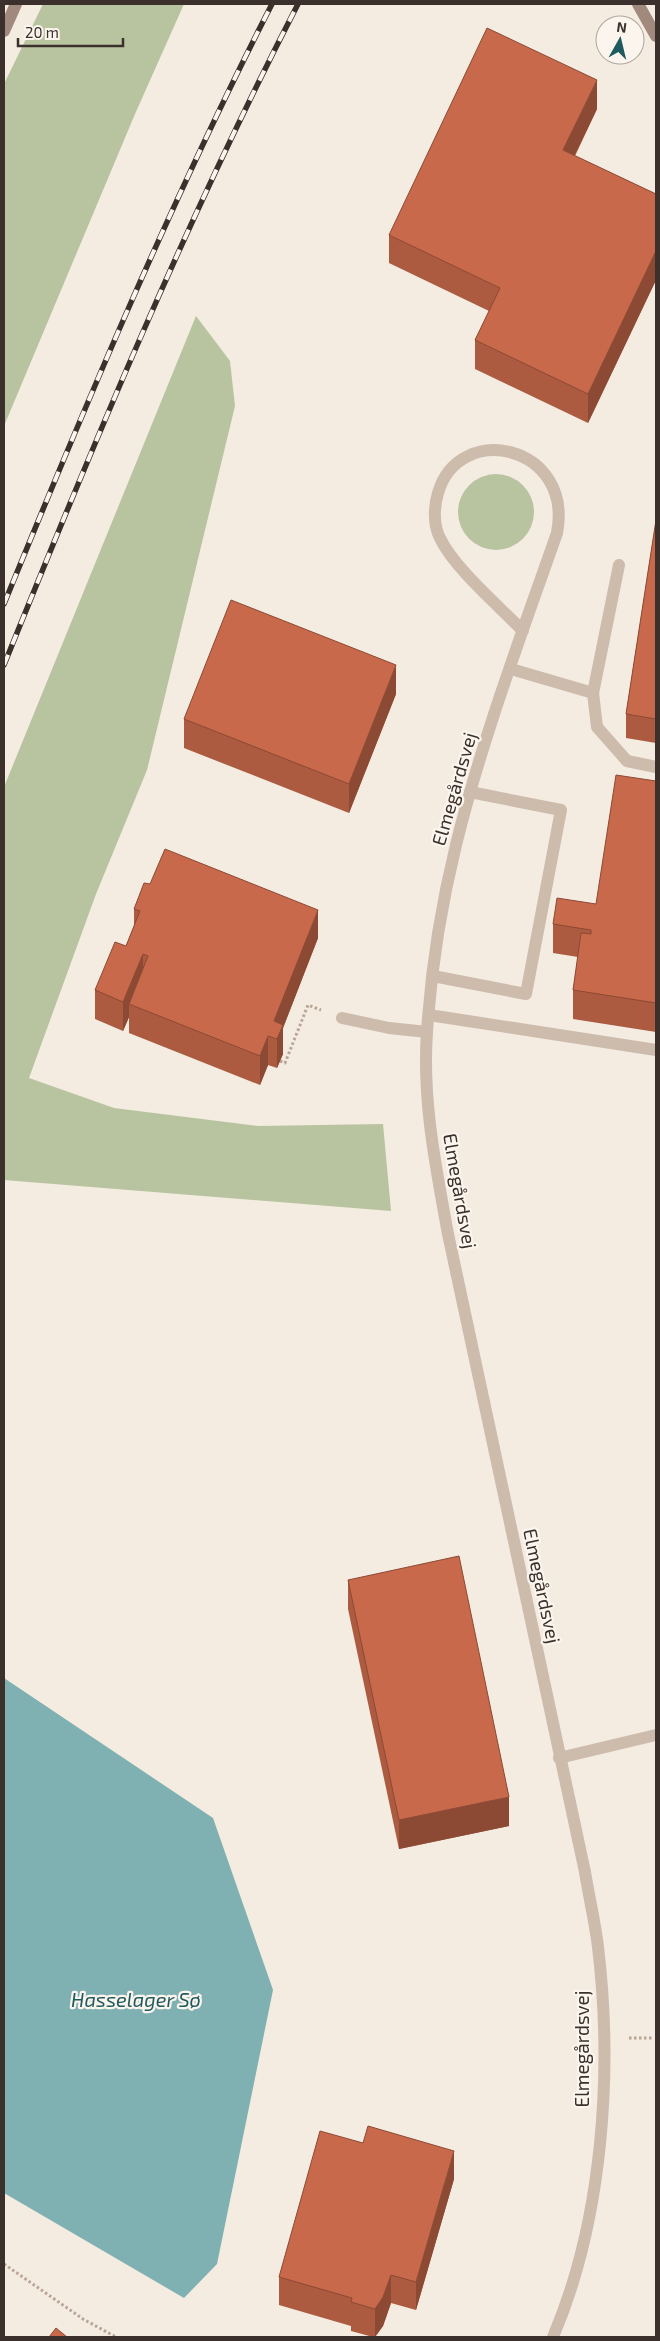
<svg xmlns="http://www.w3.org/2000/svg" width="660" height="2341" viewBox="0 0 660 2341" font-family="'Exo 2',sans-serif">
<rect width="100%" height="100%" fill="#f4ebe1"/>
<g fill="#b8c4a0">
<polygon points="43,4 184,4 135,114 4,426 4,84"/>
<polygon points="196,316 230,361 235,406 147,770 96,894 29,1078 114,1108 259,1126 383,1124 391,1211 4,1180 4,787"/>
<circle cx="496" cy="512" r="38"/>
</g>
<polygon fill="#7fb0b2" points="4,1678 213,1818 273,1990 217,2264 184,2298 4,2193"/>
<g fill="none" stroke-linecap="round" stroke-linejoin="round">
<g stroke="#b9a596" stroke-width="3" stroke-dasharray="2.5 2.5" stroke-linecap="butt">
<polyline points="280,1061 285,1063 308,1005 321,1010"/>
<polyline points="629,2038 653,2038"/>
<polyline points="4,2264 83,2319 116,2337"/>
</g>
<g stroke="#cdbbac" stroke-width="12">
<polyline points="619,565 593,693 597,727 627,761 656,767"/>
<polyline points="511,669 593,693"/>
<polyline points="433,976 526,994 561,810 470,792"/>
<polyline points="429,1015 656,1050"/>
<polyline points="342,1018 389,1028 427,1032"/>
</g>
<g stroke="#cdbbac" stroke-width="12">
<path d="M523 631C499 606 454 568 440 538 433 525 434 506 438 493 459 420 574 445 557 533 521 636 482 739 456 845 441 906 431 970 427 1032 422 1100 436 1168 448 1234L585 1872C589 1897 595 1922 598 1947 613 2072 603 2220 553 2337"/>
<polyline points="559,1758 656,1735"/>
</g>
<g stroke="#a18a7d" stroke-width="12">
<polyline points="638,4 656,36"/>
<polyline points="4,31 16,4"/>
</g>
<defs>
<g id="rail">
<path d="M4 604C87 401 172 199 272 4"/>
<path d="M4 665C94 442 187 219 298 4"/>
</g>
</defs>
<use href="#rail" stroke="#3b302b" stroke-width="5.5"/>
<use href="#rail" stroke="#fbf5ee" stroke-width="4" stroke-dasharray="11" stroke-linecap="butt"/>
</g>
<g fill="#ac5a40">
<polygon points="597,109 575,156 656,194 656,280 588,423 475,369 475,340 489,311 389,263 389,235"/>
<polygon points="656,520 656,743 626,738 626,714"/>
<polygon points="396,694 349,813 184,748 184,719"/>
<polygon points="656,781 656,1032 573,1019 573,990 578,957 553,953 553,924 596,904"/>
<polygon points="134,909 318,938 283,1028 283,1054 277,1068 268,1065 260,1085 129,1033 129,1017 123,1031 95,1019 95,990 126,946 134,926"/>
<polygon points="348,1580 509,1826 399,1849 348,1609"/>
<polygon points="454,2179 416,2310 391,2303 383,2326 375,2337 373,2337 351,2331 351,2326 279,2305 279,2277"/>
</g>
<g fill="#8c4a34">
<polygon points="597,80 597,109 563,179 563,150"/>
<polygon points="656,251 656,280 588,423 588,394"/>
<polygon points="396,665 396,694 349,813 349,784"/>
<polygon points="318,910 318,938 283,1028 283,1054 277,1068 277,1039 274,1021"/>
<polygon points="143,954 143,983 129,1004 129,1017 123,1031 123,1002"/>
<polygon points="268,1036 268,1065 260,1085 260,1056"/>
<polygon points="509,1797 509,1826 399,1849 399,1820"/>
<polygon points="454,2151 454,2179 416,2310 416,2282"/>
<polygon points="391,2275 391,2303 383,2326 375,2337 375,2309"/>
</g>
<g fill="#c8694b" stroke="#8c4a34">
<polygon points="487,28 597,80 563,150 656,194 656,251 588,394 475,340 500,288 389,235"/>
<polygon points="656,520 656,719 626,714"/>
<polygon points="231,600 396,665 349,784 184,719"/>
<polygon points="616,775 656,781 656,1003 573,990 581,933 591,934 591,930 553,924 557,898 596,904"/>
<polygon points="165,849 318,910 274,1021 283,1025 277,1039 268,1036 260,1056 129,1004 148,956 143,954 123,1002 95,990 115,942 126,946 140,911 134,909 144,883 150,884"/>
<polygon points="459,1556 509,1797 399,1820 348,1580"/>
<polygon points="368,2126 454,2151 416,2282 391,2275 383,2297 375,2309 351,2302 352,2298 279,2277 320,2131 363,2143"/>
<polygon points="56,2328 67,2337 49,2337"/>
</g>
<g text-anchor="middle" stroke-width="4.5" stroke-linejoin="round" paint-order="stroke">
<g font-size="19" fill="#3b302b" stroke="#fbf5ee">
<text transform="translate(454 789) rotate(-74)" y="7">Elmegårdsvej</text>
<text transform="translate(460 1191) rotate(80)" y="7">Elmegårdsvej</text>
<text transform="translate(542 1586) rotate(78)" y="7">Elmegårdsvej</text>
<text transform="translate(582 2049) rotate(-90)" y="7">Elmegårdsvej</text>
</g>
<g font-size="20" font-style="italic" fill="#1f5a5e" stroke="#fbf5ee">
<text x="136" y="2007">Hasselager Sø</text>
</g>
</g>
<rect width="660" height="2341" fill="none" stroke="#3b302b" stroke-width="10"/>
<g transform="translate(620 40) rotate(8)"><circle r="24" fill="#fbf5ee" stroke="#aea6a0"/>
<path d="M0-4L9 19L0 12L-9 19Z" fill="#1f5a5e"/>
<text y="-8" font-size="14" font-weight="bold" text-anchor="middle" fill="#3b302b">N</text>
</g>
<path d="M18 38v8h105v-8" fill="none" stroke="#3b302b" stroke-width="2.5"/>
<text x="25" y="38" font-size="15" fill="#3b302b" stroke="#fbf5ee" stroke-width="4" paint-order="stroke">20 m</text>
</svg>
